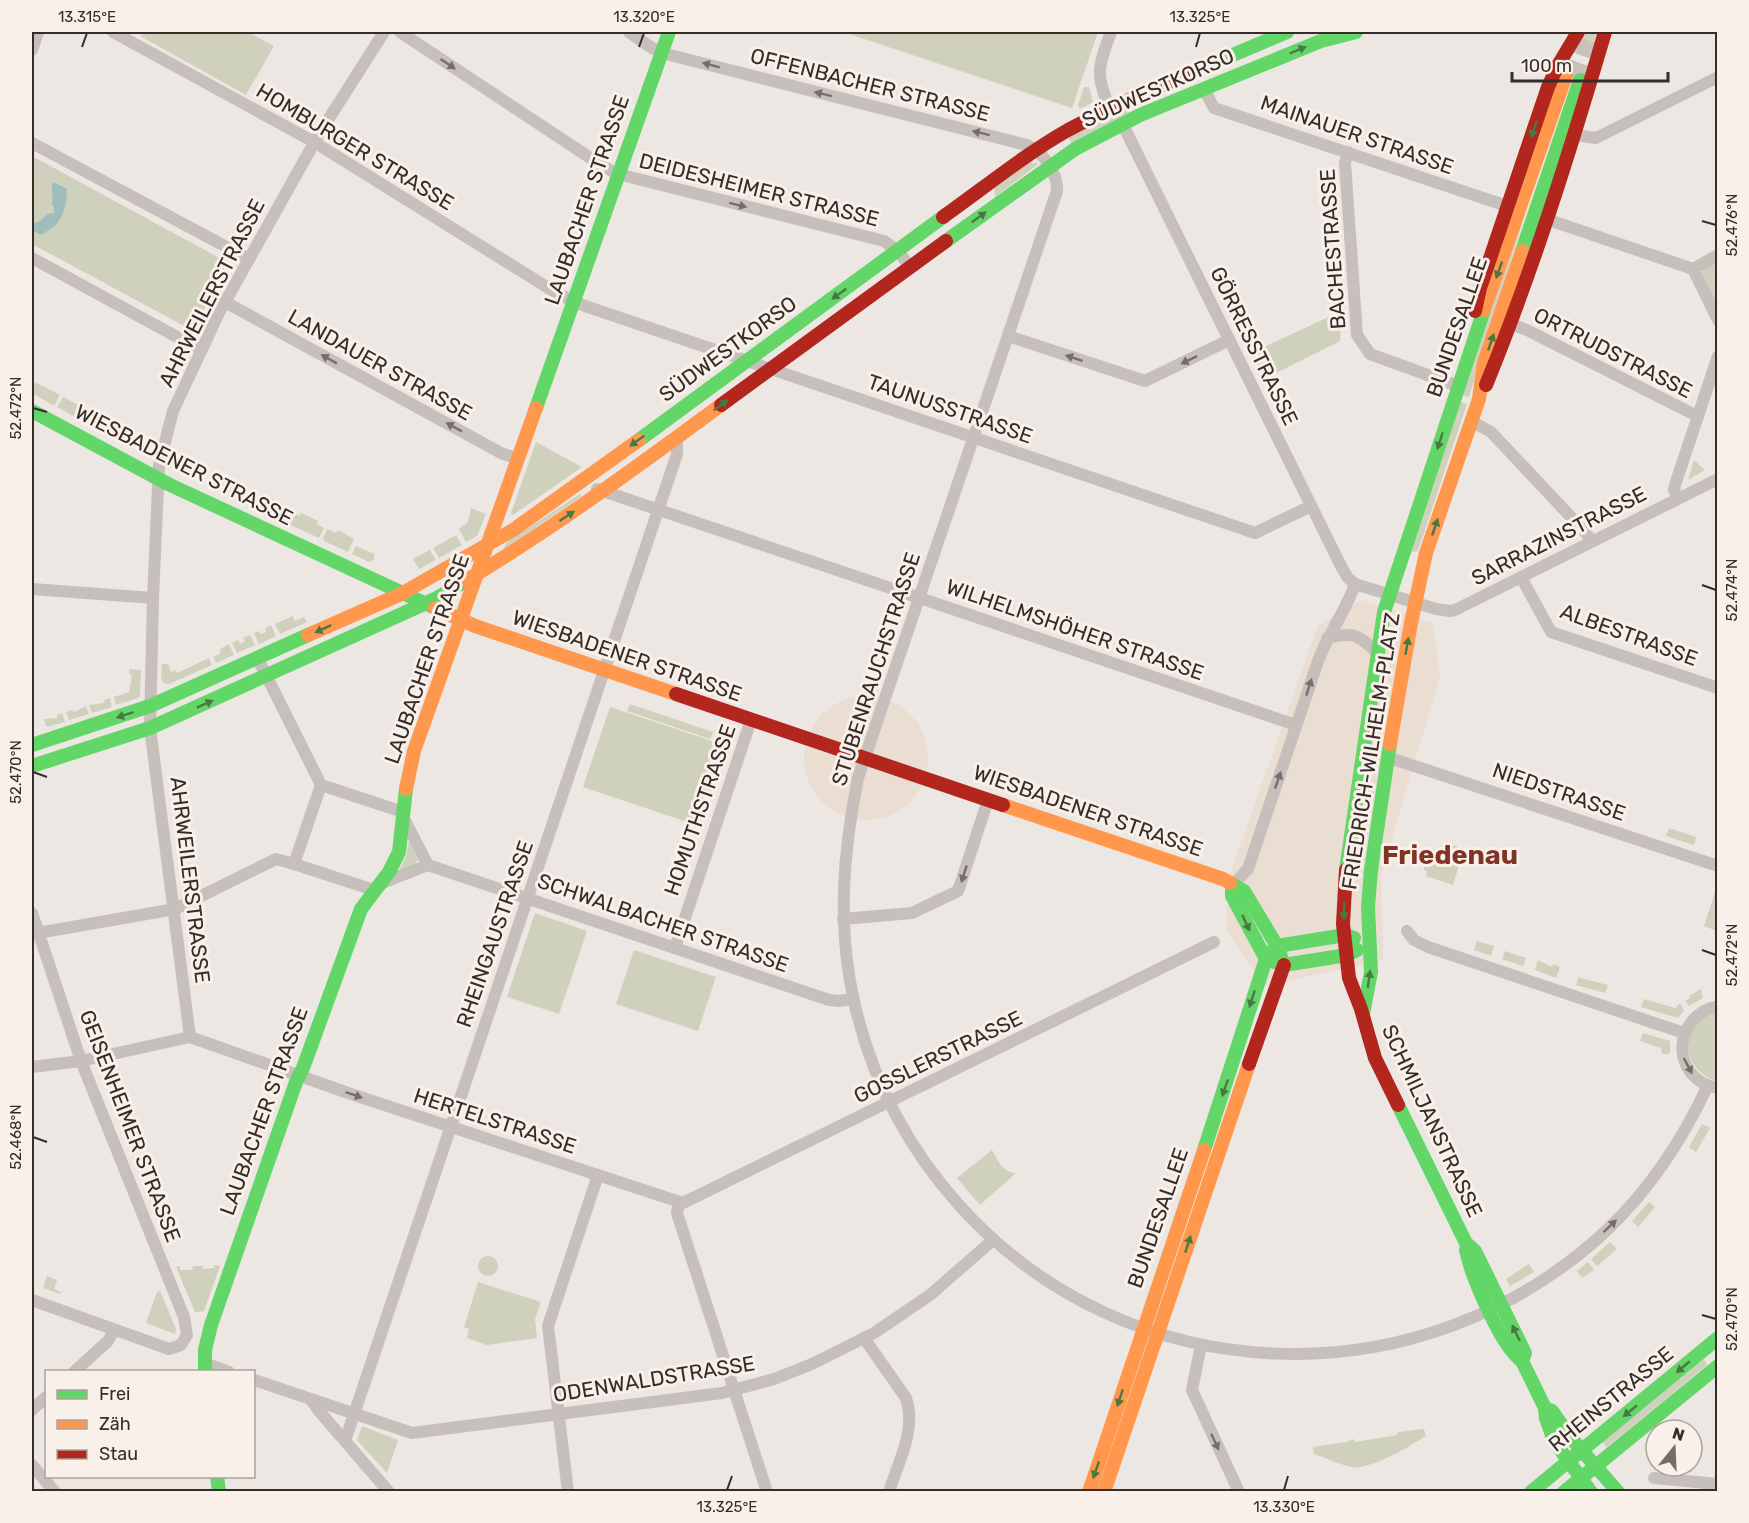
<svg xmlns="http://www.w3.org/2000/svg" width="1749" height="1523" viewBox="0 0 1749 1523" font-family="Rubik,sans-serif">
<rect width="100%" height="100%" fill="#ece7e2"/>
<g fill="#cfd1bd">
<polygon points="147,32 248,32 274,46 246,95 140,36"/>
<polygon points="843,32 1098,32 1072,108"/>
<polygon points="1583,32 1597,32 1591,59 1572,52"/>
<polygon points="1084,87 1089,87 1093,102 1080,109 1078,105"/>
<polygon points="1127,107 1130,112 1072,143 1068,138"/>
<polygon points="32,156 225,261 226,268 196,324 188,328 32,244"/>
<polygon points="1031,161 1033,164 1037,162 1037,165 995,197 994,188"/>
<polygon points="1532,191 1469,397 1463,395"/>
<polygon points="1717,261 1717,308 1702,273 1704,268"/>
<polygon points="1341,311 1340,341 1264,379 1251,353"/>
<polygon points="700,355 708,358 712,372 703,377"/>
<polygon points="35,382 60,395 54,406 32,393"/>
<polygon points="63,397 88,410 82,421 57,407"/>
<polygon points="1461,402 1467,404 1418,551 1412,552 1411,550"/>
<polygon points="536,442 582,467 513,515 511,513"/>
<polygon points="1694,460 1705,470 1688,480"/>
<polygon points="220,479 229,483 231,480 247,487 246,491 253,494 248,505 215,489"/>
<polygon points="580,494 582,496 503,550 507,542"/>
<polygon points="256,496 265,500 267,497 283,504 282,508 289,511 283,521 251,506"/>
<polygon points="471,508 486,514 477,536 466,542 459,529 468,522"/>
<polygon points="291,512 300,516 301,513 318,521 317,524 324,528 319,538 286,523"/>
<polygon points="327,529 336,533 338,530 354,539 348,552 324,541 323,538"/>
<polygon points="456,535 462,545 439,558 433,548"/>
<polygon points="356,546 374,554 374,560 369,562 352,554"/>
<polygon points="430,550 436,560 419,569 413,559"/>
<polygon points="293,616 295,621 304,617 307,622 280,634 275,624"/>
<polygon points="271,625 276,636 259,644 254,633 259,631 261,634 266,632 265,628"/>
<polygon points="250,635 255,645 237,653 232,643 238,640 240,644 245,641 243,638"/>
<polygon points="229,644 234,655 216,663 213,657 221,653 220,649"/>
<polygon points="209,658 212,665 169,684 163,683 161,677 162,664 168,664 171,672 175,670 177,673"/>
<polygon points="130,669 141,670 140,696 138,698 116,705 114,697 129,692 132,675 129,674"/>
<polygon points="110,698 112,707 92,713 89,705 104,703 104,700"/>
<polygon points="630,704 713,732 710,739 627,711"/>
<polygon points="86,706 89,714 69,720 66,712 72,710 74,712"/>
<polygon points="610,707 727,746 699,826 583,787"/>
<polygon points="62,713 65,722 46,727 44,719 57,718 57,715"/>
<polygon points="1669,828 1696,837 1694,845 1666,836"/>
<polygon points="409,841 418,860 416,863 398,873 406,856"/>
<polygon points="1447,843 1464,849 1453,885 1426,876 1427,871 1424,870 1424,858 1429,848 1444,851"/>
<polygon points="1717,886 1718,931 1717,931 1704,926"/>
<polygon points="535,913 587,931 559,1014 507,997"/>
<polygon points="1477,941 1494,946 1491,956 1474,950"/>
<polygon points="634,950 716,977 698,1031 616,1004"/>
<polygon points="1505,951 1526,958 1523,966 1502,959"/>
<polygon points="1538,960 1552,967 1553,964 1560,967 1556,978 1535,970"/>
<polygon points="1579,976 1580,978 1608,985 1605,993 1576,985"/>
<polygon points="1701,989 1703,998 1689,1006 1685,1001 1690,998 1689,996"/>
<polygon points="1644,999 1675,1008 1680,1003 1684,1011 1678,1018 1641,1007"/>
<path d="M1717 1012V1081C1693 1075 1678 1046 1697 1024 1702 1018 1710 1015 1717 1012Z"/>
<polygon points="1643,1033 1670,1041 1670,1052 1668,1054 1662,1054 1661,1048 1640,1041"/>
<polygon points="1702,1124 1710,1128 1696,1152 1689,1147"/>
<path d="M992 1150C998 1160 1002 1172 1016 1173L980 1205 957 1178Z"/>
<polygon points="1649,1202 1655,1207 1638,1227 1632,1221"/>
<polygon points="1610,1242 1617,1249 1597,1266 1591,1259"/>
<circle cx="488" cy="1266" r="10"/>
<polygon points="1588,1262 1594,1270 1582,1278 1577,1271"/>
<polygon points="1529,1264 1534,1272 1510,1286 1506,1279"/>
<polygon points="214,1265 220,1266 204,1311 195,1312 176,1267 180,1266 180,1270 192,1270 193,1266 202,1266 203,1269 214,1268"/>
<polygon points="47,1276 57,1280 54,1289 61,1292 60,1294 43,1288"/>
<polygon points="478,1282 541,1302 535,1319 537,1338 487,1345 467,1338 469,1329 464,1327"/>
<polygon points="160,1291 176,1329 175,1334 146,1323 157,1292"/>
<polygon points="1704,1359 1707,1365 1607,1447 1602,1442"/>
<polygon points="362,1426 398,1440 387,1473 357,1440"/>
<path d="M1424 1429 1426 1436C1410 1446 1369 1471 1351 1467 1338 1464 1326 1458 1314 1454L1313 1447 1346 1442 1354 1439 1355 1442 1397 1435 1398 1432Z"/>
</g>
<g fill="#eaddd2">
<polygon points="1362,600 1433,623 1440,677 1381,875 1383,960 1264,986 1226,930 1230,874 1318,625"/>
<circle cx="866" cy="758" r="62"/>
</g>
<path fill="#9fbebb" d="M53 182 67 189 66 203 62 216 55 226 41 235 32 230V224L40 221 47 214 54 213V207L52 205C54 197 50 188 53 182Z"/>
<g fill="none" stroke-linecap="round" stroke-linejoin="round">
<g stroke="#c8c2bd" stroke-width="16" stroke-dasharray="16 8" stroke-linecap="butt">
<polyline points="1566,75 1579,38"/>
<polyline points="1580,80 1596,32"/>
</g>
<g stroke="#c6bfbb" stroke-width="12">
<polyline points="113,32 314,142 558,294 585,306 1255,533 1311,506"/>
<polyline points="400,32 604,167 618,174 884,241 898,251 910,267"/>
<path d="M629 32 652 48 662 53 1027 145C1043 152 1058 173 1057 191L858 778C843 852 837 927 854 1001 871 1078 907 1147 959 1205 1130 1395 1422 1403 1607 1230 1650 1189 1683 1139 1708 1085"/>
<polyline points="32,50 38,32"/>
<polyline points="1204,89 1214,108 1507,206"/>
<path d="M1110 108C1094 74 1099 65 1111 32"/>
<polyline points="1122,123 1342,568 1348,578 1355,584 1436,609 1450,611 1455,610 1718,479"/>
<polyline points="1574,135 1596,138 1718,77"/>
<polyline points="32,143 249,259"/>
<polyline points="1348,152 1345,163 1357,335 1370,354 1458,386"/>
<polyline points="1546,219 1693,269"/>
<polyline points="1718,255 1693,269 1718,320"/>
<polyline points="32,258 201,350"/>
<polyline points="225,302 501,453 518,459"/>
<polyline points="1511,324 1527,330 1697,416"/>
<polyline points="1008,336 1145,381 1229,340"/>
<polyline points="1471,421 1491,432 1585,532 1592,541"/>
<polyline points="597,489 1296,725"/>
<polyline points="1678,498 1674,490 1675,485 1718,356"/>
<polyline points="1521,577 1551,632 1718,688"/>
<polyline points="32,589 153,598"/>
<path d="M1327 638C1354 631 1358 635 1378 653"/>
<polyline points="258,659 321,785"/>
<polyline points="1387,757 1718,866"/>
<polyline points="403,817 428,865"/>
<polyline points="380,884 428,865 829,1000 839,1001 853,999"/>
<path d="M1232 886 1248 869 1318 661C1328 634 1346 611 1355 584"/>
<polyline points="374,890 294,864 321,785 403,812"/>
<polyline points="32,913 81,1061 184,1317 187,1335 181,1345 169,1349 32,1300"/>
<polyline points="843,919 912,913 958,891 988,800"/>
<polyline points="1407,931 1414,940 1428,947 1684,1033"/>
<polyline points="32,934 175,909 276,859 294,864"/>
<polyline points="675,948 751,720"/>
<path d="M1718 1006C1671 1016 1670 1080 1718 1088"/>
<polyline points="190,1037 150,728 153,598 159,465 173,411 219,313 319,134 384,32"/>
<polyline points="32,1067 81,1061 190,1037 351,1094 683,1203 1214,942"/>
<polyline points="679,1202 677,1213 767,1492"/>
<path d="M864 1338 906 1398C917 1429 898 1462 889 1492"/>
<polyline points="1201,1345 1192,1390 1239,1492"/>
<polyline points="204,1363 229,1372"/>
<polyline points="74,1372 108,1341 114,1330"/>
<polyline points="254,1380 412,1433 722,1393 774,1379 812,1364 874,1333 930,1295 993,1240"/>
<polyline points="311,1400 319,1411 389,1492"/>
<polyline points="32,1410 46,1397"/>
<polyline points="345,1441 677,454 677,438"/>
<polyline points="32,1465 55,1492"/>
<polyline points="1654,1478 1718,1484"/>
<polyline points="568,1492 548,1326 598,1175"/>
</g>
<g stroke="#63d668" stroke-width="14">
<polyline points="1190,73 1287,32"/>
<polyline points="946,241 1075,149 1140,115 1321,41 1356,32"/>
<polyline points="1522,251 1580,80"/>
<polyline points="536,408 669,32"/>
<polyline points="32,411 168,484 435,608"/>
<polyline points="639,440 943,217"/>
<polyline points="32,745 150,706 308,635"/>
<polyline points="32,766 150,728 435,599 467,580"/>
<polyline points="1346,870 1384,612 1484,310"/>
<polyline points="1230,883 1244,891 1277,946 1284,965"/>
<polyline points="1232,886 1232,896 1266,959 1284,965 1347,955 1357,950"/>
<polyline points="1363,1014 1371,972 1368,907 1371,870 1390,744"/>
<polyline points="1398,1105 1466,1243 1475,1251 1525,1353 1522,1361"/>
<polyline points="1204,1150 1266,959 1277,946 1345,935 1354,938"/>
<path d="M1466 1250C1471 1275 1501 1347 1522 1361L1545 1408 1546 1418 1554 1441 1591 1492"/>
<polyline points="205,1372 205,1350 211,1325 296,1082 303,1068 361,909 389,872 399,852 406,789"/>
<polyline points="1547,1409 1552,1411 1571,1438 1618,1492"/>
<polyline points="217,1476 219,1492"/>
<polyline points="1531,1492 1718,1338"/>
<polyline points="1564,1492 1718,1366"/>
</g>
<g stroke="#ff974d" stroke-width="14">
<polyline points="1484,310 1566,75"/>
<path d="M467 580C555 527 638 466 721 405"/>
<polyline points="435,608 475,626 676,694"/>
<polyline points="308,635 401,594 513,530 639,440"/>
<polyline points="1390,744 1411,623 1426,553 1479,399 1484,363 1522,251"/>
<polyline points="406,789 414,751 536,408"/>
<polyline points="1003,805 1223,879 1230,883"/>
<polyline points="1089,1492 1204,1150"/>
<polyline points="1104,1492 1249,1064"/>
</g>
<g stroke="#b3261e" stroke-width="14">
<path d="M943 217C984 188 1024 155 1068 130 1108 109 1148 91 1190 73"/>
<polyline points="1475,311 1480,288 1548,87 1557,67 1578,32"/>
<path d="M1486 385C1533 270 1570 151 1605 32"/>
<polyline points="721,405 946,241"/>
<polyline points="676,694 1003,805"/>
<polyline points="1346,870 1343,924 1349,978 1361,1009 1375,1058 1398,1105"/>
<polyline points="1249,1064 1284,965"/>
</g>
</g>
<defs><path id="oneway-solid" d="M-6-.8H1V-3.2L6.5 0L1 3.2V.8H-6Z" transform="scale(1.5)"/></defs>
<g fill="#4a7845">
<use href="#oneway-solid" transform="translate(1298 50) rotate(-23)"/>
<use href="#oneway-solid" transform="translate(1534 129) rotate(109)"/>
<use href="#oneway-solid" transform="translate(979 217) rotate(-36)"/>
<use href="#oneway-solid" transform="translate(1499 270) rotate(110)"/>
<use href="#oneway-solid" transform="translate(839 294) rotate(144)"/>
<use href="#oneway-solid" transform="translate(1491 342) rotate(-71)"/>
<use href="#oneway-solid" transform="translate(721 405) rotate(-37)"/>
<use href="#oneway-solid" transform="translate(637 441) rotate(144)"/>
<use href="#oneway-solid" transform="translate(1440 441) rotate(108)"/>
<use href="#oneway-solid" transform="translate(567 516) rotate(-33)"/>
<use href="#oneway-solid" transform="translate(1435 527) rotate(-71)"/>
<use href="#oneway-solid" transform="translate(323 629) rotate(155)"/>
<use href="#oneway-solid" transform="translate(1407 646) rotate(-80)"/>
<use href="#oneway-solid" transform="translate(205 704) rotate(-24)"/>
<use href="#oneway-solid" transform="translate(125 715) rotate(162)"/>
<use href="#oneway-solid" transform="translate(1344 911) rotate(90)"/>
<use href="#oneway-solid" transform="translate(1246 923) rotate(65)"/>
<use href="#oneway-solid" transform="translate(1369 979) rotate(-82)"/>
<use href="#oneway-solid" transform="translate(1252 999) rotate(108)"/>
<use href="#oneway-solid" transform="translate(1225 1088) rotate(109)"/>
<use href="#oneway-solid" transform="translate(1188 1244) rotate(-72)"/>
<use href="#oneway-solid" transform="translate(1516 1333) rotate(-116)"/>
<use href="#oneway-solid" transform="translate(1683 1367) rotate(140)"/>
<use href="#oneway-solid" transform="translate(1120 1398) rotate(108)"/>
<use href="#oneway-solid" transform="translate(1630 1411) rotate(141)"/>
<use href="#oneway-solid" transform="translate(1096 1470) rotate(109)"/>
</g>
<g fill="#776e6b">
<use href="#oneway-solid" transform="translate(448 64) rotate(34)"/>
<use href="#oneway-solid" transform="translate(711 65) rotate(-165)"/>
<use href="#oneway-solid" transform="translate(823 94) rotate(-166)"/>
<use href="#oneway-solid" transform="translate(981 133) rotate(-166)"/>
<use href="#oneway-solid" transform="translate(738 205) rotate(14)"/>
<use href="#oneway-solid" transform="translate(1074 358) rotate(-162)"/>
<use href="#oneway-solid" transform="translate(329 359) rotate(-151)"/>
<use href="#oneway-solid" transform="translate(1189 360) rotate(154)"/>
<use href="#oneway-solid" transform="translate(454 427) rotate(-151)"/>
<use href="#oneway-solid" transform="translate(1309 687) rotate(-72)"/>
<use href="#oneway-solid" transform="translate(1278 780) rotate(-71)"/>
<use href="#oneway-solid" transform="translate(964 874) rotate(108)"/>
<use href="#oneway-solid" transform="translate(1688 1066) rotate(62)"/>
<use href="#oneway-solid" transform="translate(354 1095) rotate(19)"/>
<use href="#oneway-solid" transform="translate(1610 1226) rotate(-44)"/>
<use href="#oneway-solid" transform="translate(1215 1442) rotate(65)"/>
</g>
<path fill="none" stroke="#362c29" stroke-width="2" d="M82 47 87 33M639 47 644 33M1196 47 1200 33M1702 221 1716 225M33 408 47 412M1702 585 1716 590M33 772 47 777M1702 950 1716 955M33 1137 47 1142M1702 1315 1716 1319M727 1490 732 1476M1284 1490 1288 1476"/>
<g text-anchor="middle" stroke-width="6" stroke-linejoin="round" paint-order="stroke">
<g font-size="21" fill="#362c29" stroke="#f9f0e9">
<text transform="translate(870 85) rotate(14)" y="7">OFFENBACHER STRASSE</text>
<text transform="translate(1158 88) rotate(-24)" y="7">SÜDWESTKORSO</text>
<text transform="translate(1357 135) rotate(19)" y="7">MAINAUER STRASSE</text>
<text transform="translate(355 147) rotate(31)" y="7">HOMBURGER STRASSE</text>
<text transform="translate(759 190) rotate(14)" y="7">DEIDESHEIMER STRASSE</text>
<text transform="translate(587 200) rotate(-71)" y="7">LAUBACHER STRASSE</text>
<text transform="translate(1333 249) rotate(-94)" y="7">BACHESTRASSE</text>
<text transform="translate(212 293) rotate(-63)" y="7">AHRWEILERSTRASSE</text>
<text transform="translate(1457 327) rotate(-71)" y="7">BUNDESALLEE</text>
<text transform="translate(1254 346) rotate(64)" y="7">GÖRRESSTRASSE</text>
<text transform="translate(728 349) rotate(-36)" y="7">SÜDWESTKORSO</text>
<text transform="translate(1613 353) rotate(27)" y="7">ORTRUDSTRASSE</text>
<text transform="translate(380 365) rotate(29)" y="7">LANDAUER STRASSE</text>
<text transform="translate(950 409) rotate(19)" y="7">TAUNUSSTRASSE</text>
<text transform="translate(184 465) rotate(27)" y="7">WIESBADENER STRASSE</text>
<text transform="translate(1559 536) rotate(-27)" y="7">SARRAZINSTRASSE</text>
<text transform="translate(1075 630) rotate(19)" y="7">WILHELMSHÖHER STRASSE</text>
<text transform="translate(1629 635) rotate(20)" y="7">ALBESTRASSE</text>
<text transform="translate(627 656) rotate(19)" y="7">WIESBADENER STRASSE</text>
<text transform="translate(427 659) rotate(-71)" y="7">LAUBACHER STRASSE</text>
<text transform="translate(876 669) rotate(-72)" y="7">STUBENRAUCHSTRASSE</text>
<text transform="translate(1371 751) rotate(-81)" y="7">FRIEDRICH-WILHELM-PLATZ</text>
<text transform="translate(1559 792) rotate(19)" y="7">NIEDSTRASSE</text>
<text transform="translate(700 810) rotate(-71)" y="7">HOMUTHSTRASSE</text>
<text transform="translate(1088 811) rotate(19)" y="7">WIESBADENER STRASSE</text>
<text transform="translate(190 880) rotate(83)" y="7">AHRWEILERSTRASSE</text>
<text transform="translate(663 923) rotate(19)" y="7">SCHWALBACHER STRASSE</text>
<text transform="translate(495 934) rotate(-71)" y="7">RHEINGAUSTRASSE</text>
<text transform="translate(938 1057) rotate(-26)" y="7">GOSSLERSTRASSE</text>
<text transform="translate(264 1111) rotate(-70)" y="7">LAUBACHER STRASSE</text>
<text transform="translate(495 1121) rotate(18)" y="7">HERTELSTRASSE</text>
<text transform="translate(1432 1121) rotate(65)" y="7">SCHMILJANSTRASSE</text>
<text transform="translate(130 1126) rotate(69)" y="7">GEISENHEIMER STRASSE</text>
<text transform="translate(1158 1218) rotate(-71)" y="7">BUNDESALLEE</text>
<text transform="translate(654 1379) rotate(-9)" y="7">ODENWALDSTRASSE</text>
<text transform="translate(1611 1399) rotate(-39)" y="7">RHEINSTRASSE</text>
</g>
<g font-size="27" font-weight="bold" fill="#813426" stroke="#f9f0e9">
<text x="1450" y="864">Friedenau</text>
</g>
</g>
<rect width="1749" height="1523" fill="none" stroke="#f9f0e9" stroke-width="66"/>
<rect x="45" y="1370" width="210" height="108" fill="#f9f0e9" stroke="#aba29c" stroke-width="1.5"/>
<rect x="57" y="1390" width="30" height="9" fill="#63d668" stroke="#aba29c" stroke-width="1.5"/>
<text x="99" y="1400" font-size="18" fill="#362c29">Frei</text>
<rect x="57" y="1420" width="30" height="9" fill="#ff974d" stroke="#aba29c" stroke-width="1.5"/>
<text x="99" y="1430" font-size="18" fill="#362c29">Zäh</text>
<rect x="57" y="1450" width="30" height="9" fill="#b3261e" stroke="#aba29c" stroke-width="1.5"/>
<text x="99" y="1460" font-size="18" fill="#362c29">Stau</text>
<g transform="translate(1674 1448) rotate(18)"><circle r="28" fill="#f9f0e9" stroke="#aba29c" stroke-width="1.5"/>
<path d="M0-4.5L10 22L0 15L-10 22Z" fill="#766d6a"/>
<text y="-9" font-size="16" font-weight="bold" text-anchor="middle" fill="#362c29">N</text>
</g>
<path d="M1512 72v9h156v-9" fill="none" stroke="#362c29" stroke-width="3"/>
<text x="1521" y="72" font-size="18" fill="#362c29" stroke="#f9f0e9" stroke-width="4.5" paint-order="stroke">100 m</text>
<rect x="33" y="33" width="1683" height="1457" fill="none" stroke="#362c29" stroke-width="2"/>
<g font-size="15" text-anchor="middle" fill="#362c29">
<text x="87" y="22">13.315°E</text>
<text x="644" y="22">13.320°E</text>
<text x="1200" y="22">13.325°E</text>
<text transform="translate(1732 225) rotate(-90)" y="5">52.476°N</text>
<text transform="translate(16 408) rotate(-90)" y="5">52.472°N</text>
<text transform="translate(1732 590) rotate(-90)" y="5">52.474°N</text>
<text transform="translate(16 772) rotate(-90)" y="5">52.470°N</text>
<text transform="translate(1732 955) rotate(-90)" y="5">52.472°N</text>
<text transform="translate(16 1137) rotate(-90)" y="5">52.468°N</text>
<text transform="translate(1732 1319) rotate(-90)" y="5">52.470°N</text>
<text x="727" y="1512">13.325°E</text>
<text x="1284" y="1512">13.330°E</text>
</g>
</svg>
